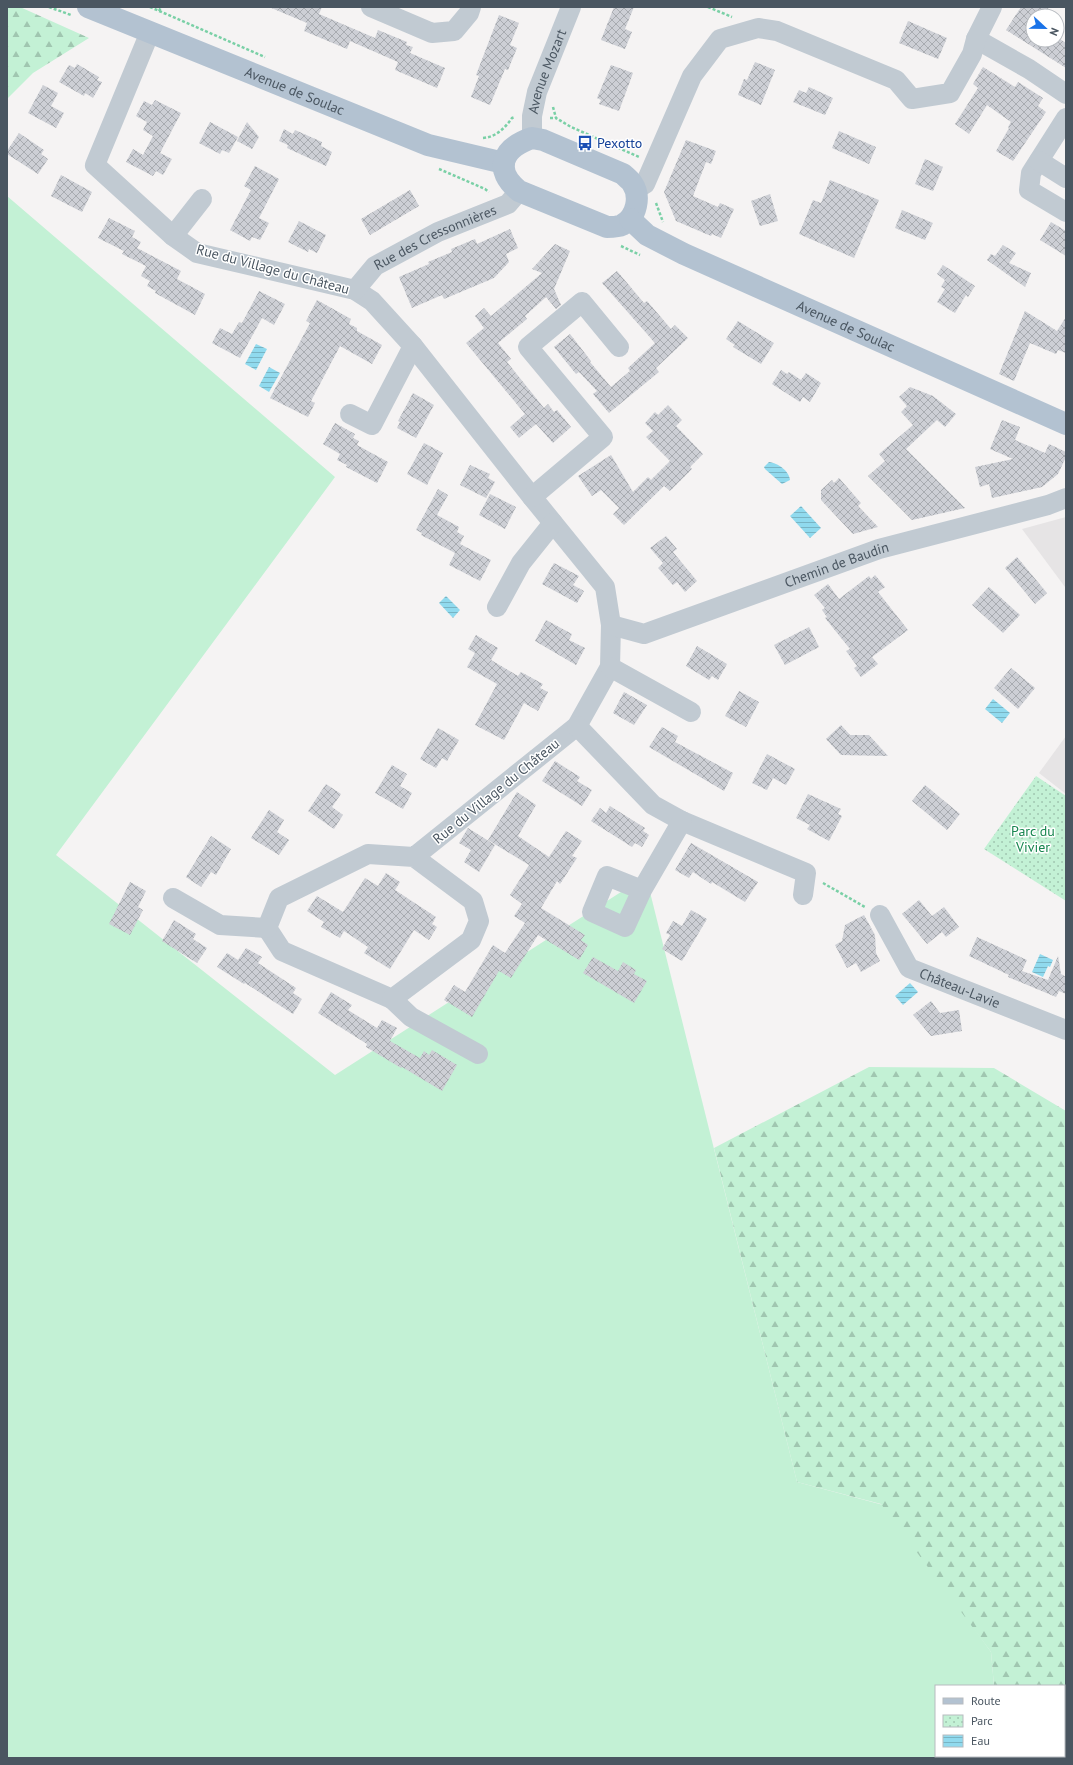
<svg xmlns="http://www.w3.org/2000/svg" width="1073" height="1765" viewBox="0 0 1073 1765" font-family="'PT Sans',sans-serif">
<defs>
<pattern id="forest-firs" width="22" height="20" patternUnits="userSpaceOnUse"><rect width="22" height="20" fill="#c3f1d5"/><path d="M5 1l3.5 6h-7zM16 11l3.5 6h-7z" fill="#a0c6b0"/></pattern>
<pattern id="park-dots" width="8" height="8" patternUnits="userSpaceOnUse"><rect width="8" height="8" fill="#c3f1d5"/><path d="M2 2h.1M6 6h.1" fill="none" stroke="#a0c6b0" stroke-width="1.8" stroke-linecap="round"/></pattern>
<pattern id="water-rules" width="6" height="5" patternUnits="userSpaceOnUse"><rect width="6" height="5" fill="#90daee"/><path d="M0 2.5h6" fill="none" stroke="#78b4c4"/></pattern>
<pattern id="building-cross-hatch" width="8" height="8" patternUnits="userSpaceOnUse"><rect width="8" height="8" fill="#cdcfd5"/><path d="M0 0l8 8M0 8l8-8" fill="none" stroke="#a8abb0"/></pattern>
</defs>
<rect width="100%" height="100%" fill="#f5f3f3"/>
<g fill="#e6e4e5">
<polygon points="1066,517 1066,586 1065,587 1022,529"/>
<polygon points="1066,736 1066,794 1039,773"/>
</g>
<polygon fill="#c3f1d5" points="7,196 335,477 56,855 335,1075 646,876 797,1482 887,1506 991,1652 994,1686 936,1686 936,1756 1064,1756 1064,1742 1066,1743 1066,1758 7,1758"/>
<g fill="url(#forest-firs)">
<polygon points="7,7 20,7 89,38 33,73 7,99"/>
<polygon points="869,1067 994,1068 1066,1111 1066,1743 1064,1742 1064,1686 994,1686 991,1652 881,1504 797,1482 714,1148"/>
</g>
<polygon fill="url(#park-dots)" points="1036,776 1066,796 1066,901 984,849"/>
<g fill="url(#water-rules)">
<polygon points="256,344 267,349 256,370 245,364"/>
<polygon points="269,367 280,373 269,392 259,386"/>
<path d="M769 462C778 463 789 471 790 480L782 484 765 469 764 467Z"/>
<polygon points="801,506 821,528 810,538 790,516"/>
<polygon points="446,596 460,610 453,618 439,603"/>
<polygon points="993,699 1010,713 1002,723 985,709"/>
<polygon points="1040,954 1053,960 1050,967 1048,966 1043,977 1032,972"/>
<polygon points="910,983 918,992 903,1005 895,996"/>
</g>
<g fill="url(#building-cross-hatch)">
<polygon points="269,7 322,7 319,14 375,38 378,30 407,42 406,45 413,47 410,53 445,68 437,88 395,70 398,62 350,41 347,49 304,31 307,23"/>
<polygon points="614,7 634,7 625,29 632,32 625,49 601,40"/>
<polygon points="1021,7 1049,7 1043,16 1033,16 1033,40 1057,40 1057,37 1066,43 1066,68 1006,30"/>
<polygon points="499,15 519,23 510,45 517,48 508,70 505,69 490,105 471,97 479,76 476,75"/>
<polygon points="908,21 947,38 938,59 899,43"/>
<polygon points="755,62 775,70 761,105 738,95 744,79 747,80"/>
<polygon points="77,64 99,77 97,80 102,82 93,98 85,93 84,96 59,82 69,65 75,68"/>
<polygon points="611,65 633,73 619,111 599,104 601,100 597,98"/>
<polygon points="983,67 1015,87 1018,82 1043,98 1038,106 1046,112 1013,161 996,151 1009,128 1008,127 1011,122 987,105 969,134 955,124 978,88 973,84"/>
<polygon points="43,85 58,93 51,106 64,113 56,128 28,113"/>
<polygon points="809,87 833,98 825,115 793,102 799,90 806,93"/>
<polygon points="155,100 181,113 160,153 172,159 163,175 156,171 153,176 126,162 133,149 143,155 153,136 143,130 147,122 136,116 144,101 152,105"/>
<polygon points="210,122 238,137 229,153 222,150 220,154 199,143"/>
<polygon points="247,122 259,137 252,149 237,141"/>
<polygon points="284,129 293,134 295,130 322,142 321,146 332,152 326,166 287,148 288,145 279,141"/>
<polygon points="839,131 876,147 869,164 832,148"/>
<polygon points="19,133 44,150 41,154 48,159 38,174 7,154 7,151"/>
<polygon points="686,140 716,151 711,164 706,162 693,196 718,207 720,203 734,209 721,238 712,234 711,236 676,221 664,192"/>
<polygon points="925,159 943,167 933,191 915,184"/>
<polygon points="255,166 279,179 259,218 269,223 260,240 252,237 250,241 230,230 251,190 244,186"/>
<polygon points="61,175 92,192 82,212 51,196"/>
<polygon points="830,180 879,200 854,258 799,234 813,200 821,203"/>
<polygon points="410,190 419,206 370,235 361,219"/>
<polygon points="770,194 778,221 760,226 751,201"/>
<polygon points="902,210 933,223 925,240 895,228"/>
<polygon points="109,218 135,231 132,237 141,242 137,248 181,271 177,279 205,294 195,315 155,293 156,291 147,286 150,281 141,276 146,266 122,254 124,251 98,238"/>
<polygon points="299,221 326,235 317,253 309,249 308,252 288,242"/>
<polygon points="1051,222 1066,231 1066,256 1040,240"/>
<polygon points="510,229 518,248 506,254 509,262 494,278 444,299 442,295 412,308 399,277 429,264 428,262 452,252 451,249 475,239 477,244"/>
<polygon points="555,244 570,251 554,289 561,305 556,309 546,297 525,316 527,319 498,343 511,359 507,362 544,408 548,404 554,412 557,410 571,427 553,443 536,424 519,438 510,427 525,414 466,343 484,328 475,316 484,308 491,316 542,273 532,269"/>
<polygon points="1003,245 1016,253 1009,263 1031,273 1025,287 987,260 991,254 995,256"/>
<polygon points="943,265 975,286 968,297 966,295 955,313 937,302 945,289 941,287 945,280 937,274"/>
<polygon points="617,271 644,303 647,301 671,329 675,325 688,338 656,368 659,372 609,413 593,394 597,391 579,372 576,374 554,347 570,334 591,361 590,362 611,387 630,371 628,368 655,343 602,283"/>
<polygon points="259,291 285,304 274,325 262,318 240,358 212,343 220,328 232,334 239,322 242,323"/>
<polygon points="317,300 351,319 349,324 357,328 357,331 382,345 372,364 340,346 311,401 315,403 308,417 270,398 310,323 306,321"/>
<polygon points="1025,311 1057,331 1066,317 1066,353 1058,350 1056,354 1030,343 1014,381 999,374"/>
<polygon points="738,321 774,343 761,364 733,347 735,345 726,339"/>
<polygon points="781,370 787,374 789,372 801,380 806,373 821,383 810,402 803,397 800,402 772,384"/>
<polygon points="910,387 933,396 956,414 945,427 937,420 906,449 965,508 912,520 868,476 885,461 879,454 913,425 901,412 907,406 899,397"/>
<polygon points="413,393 434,405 416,438 397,428 400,422 398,421"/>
<polygon points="668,405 682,420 676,426 703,454 690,467 692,469 670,491 664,486 624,525 613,514 619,508 601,490 592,496 578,476 611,455 633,492 648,477 651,480 670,461 646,437 653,431 645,423 655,412 658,415"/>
<polygon points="1002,420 1020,427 1015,440 1045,453 1049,444 1066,452 1066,457 1058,474 1042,487 992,498 989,484 980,487 975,467 1013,459 990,449"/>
<polygon points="335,423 355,434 353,438 359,441 357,445 388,462 377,483 346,467 347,465 337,460 340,454 323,444"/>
<polygon points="424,443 443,453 427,485 407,474"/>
<polygon points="470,465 490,474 488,478 495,482 486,498 460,485"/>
<polygon points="839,478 861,503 858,506 878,527 853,534 821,500 821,490 832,480 834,483"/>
<polygon points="438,489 448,495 437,515 459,527 457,532 464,536 460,544 491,560 480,581 449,565 455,553 421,535 422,533 416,530"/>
<polygon points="490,494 516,507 505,529 479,515"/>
<polygon points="666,536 677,549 673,552 697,581 685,592 677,582 673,585 658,568 663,563 650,548"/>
<polygon points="1017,557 1047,593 1035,604 1005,568"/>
<polygon points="554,563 579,576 573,585 584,591 577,603 542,584"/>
<polygon points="875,575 885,587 878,592 908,630 872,657 878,664 861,677 854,668 857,666 846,651 850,649 825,618 827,617 822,610 825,608 814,595 828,584 839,599 869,576 871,579"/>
<polygon points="989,587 1020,615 1003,633 972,605"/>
<polygon points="546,620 572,634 569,640 585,648 576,665 535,641"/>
<polygon points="809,627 819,647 785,665 774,645"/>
<polygon points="476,635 498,648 491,660 518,676 521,672 543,684 540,688 548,692 538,711 524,703 504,740 475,725 497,684 467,667 475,653 468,649"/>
<polygon points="697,646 727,664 718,680 712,676 709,680 686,666"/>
<polygon points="1011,668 1035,688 1018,709 994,688"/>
<polygon points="739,691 759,702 746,727 725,716"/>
<polygon points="624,692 647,705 634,725 613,713"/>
<polygon points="841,725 850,735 869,735 888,756 841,755 826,739"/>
<polygon points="662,727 678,736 675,742 733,773 724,791 649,747"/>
<polygon points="438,728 459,740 447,761 442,758 436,768 420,759"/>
<polygon points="767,754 795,769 786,785 773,778 767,790 752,783"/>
<polygon points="555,761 580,777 577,781 592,790 582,806 542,781"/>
<polygon points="392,765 407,774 400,786 412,793 403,809 375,793"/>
<polygon points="326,784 341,794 332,807 343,815 334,829 308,811"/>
<polygon points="925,785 960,814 947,830 912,801"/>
<polygon points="517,792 536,805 518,836 549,857 566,831 582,841 572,856 577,858 560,884 557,881 541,908 585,935 581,940 588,945 579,960 538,935 511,978 499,971 472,1017 444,1000 454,985 465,992 493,945 505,953 525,923 514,916 522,904 510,895 529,865 488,840"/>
<polygon points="808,794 841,809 838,814 842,816 829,841 807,829 810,825 796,818"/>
<polygon points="610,806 645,828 643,831 649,835 642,847 635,843 632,847 591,821 600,808 606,813"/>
<polygon points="269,810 284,820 277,832 289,840 279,855 251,838"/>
<polygon points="468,828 495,845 479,872 464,862 471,850 459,843"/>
<polygon points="211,836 231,849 216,875 211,872 201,887 186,877"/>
<polygon points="691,843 758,882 745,902 712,882 711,884 693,872 689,878 675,870"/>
<polygon points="386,873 400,882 395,890 436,917 432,924 437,927 429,940 414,930 390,969 364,953 368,947 344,931 340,938 321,927 324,922 307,911 317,896 343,912 365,878 378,886"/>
<polygon points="130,882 146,891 138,907 143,910 130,935 109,924"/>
<polygon points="919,900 932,916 944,907 959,927 946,937 942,932 927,944 902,914"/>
<polygon points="691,910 707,919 682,961 662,949 670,935 666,933 673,921 682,926"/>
<polygon points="864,915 875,935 876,953 880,961 861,972 856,963 847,968 835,945 842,941 845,925"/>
<polygon points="174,920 196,934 193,939 207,948 197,963 162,941"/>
<polygon points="977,937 1027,960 1022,971 1048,980 1058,956 1061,974 1066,977 1066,994 1059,991 1056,997 1008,977 1009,975 969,956"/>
<polygon points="246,948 262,957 258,963 296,988 293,993 302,999 293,1014 245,983 244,984 217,967 227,953 238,960"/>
<polygon points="593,957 618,971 623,962 636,970 634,974 647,981 634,1003 583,973"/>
<polygon points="331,992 352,1005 348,1010 377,1028 382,1020 397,1028 390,1041 420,1058 424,1051 429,1055 432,1050 457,1065 442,1091 402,1067 401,1068 366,1047 367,1044 318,1013"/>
<polygon points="931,1001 940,1013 959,1010 962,1031 931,1036 913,1015"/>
</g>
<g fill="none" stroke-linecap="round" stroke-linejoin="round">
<g stroke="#7ad0a6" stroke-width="2.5" stroke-dasharray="3 2" stroke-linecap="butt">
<polyline points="49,7 71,15"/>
<polyline points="150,7 265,57"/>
<polyline points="708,7 732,17"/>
<polyline points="159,11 161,7"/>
<polyline points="553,107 556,118 571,127 639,157"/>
<polyline points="550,118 556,118"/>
<path d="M483 138C496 137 505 128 512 118L515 117"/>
<polyline points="439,169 485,189 489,192"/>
<polyline points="656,203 663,222"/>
<polyline points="621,246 640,255"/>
<polyline points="823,883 865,907"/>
</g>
<g stroke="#c1cad2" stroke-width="20">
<polyline points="371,7 432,33 454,31 469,13 471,7"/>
<polyline points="150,32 95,165 173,236 197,253 355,290 372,301 413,346 532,497 605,587 611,625 610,667 577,726 414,857 368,854 279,898 267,928 282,951 392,999 471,940 479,921 473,901 414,857"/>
<polyline points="976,39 1029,69 1066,94"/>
<polyline points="1066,118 1031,173 1029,190 1066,212"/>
<path id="s1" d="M532 138V116L537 92 571 7"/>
<polyline points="1039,161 1066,178"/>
<polyline points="635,190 645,184 692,76 720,39 758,28 777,31 896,80 912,99 950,93 972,54 976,39 992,7"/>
<polyline points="173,236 202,199"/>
<path id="s2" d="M355 290 375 266 438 232 508 204 519 191"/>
<polyline points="350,414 372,425 413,346"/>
<polyline points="532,497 603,437 528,347 582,302 619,347"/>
<polyline points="497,607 521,563 553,523"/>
<path id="s3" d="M611 625 644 634 879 549 1048 505 1066 498"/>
<polyline points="610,667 691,712"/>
<polyline points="577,726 653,805 682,821 806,873 803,895"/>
<polyline points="642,890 607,876 592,912 625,927 642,890 682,821"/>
<polyline points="173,898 220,925 267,928"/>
<path id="s4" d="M880 915 909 968 1066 1030"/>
<polyline points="392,999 411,1017 478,1054"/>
</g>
<g stroke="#b3c2d1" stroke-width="22">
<path id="s5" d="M88 7 428 145 504 163"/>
<path d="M532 138 543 140 623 174C626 177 630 180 632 183 641 196 637 217 622 225 618 227 612 227 607 227L519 191C493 170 502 148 532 138Z"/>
<path id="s6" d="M630 219 647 235 684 254 1066 424"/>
</g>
</g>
<defs>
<symbol id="bus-bare" viewBox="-9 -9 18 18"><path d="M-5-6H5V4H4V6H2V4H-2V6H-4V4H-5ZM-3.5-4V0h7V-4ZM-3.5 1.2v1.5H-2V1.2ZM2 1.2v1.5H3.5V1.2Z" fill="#1a4fb4" stroke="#fff" stroke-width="2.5" paint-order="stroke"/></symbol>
</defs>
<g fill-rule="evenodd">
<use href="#bus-bare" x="574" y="132" width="22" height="22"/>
</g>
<g text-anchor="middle" stroke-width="3" stroke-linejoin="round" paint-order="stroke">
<g font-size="14" fill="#4a5661" stroke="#fff">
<text dy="5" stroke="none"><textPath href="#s1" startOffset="69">Avenue Mozart</textPath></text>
<text dy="5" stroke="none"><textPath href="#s5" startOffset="223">Avenue de Soulac</textPath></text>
<text dy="5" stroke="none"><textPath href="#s2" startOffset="98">Rue des Cressonnières</textPath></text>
<text transform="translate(273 269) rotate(15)" y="5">Rue du Village du Château</text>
<text dy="5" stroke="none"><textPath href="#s6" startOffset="242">Avenue de Soulac</textPath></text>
<text dy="5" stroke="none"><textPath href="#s3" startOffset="239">Chemin de Baudin</textPath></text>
<text transform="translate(496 791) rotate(-39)" y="5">Rue du Village du Château</text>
<text dy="5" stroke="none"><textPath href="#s4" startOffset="115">Château-Lavie</textPath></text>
</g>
<g font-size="14" fill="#164399" stroke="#fff" text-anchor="start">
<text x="597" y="148">Pexotto</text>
</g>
<g font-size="14" fill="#17864f" stroke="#fff">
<text x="1033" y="836">Parc du<tspan x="1033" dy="16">Vivier</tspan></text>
</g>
</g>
<rect width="1073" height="1765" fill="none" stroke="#4a5661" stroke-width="16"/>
<rect x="935" y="1685" width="130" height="72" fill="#ffffff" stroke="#b7bbc0"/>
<rect x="943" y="1698" width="20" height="6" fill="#b3c2d1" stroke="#b7bbc0"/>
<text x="971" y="1705" font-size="12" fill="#4a5661">Route</text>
<rect x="943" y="1715" width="20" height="12" fill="url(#park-dots)" stroke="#b7bbc0"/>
<text x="971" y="1725" font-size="12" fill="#4a5661">Parc</text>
<rect x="943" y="1735" width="20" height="12" fill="url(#water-rules)" stroke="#b7bbc0"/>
<text x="971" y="1745" font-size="12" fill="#4a5661">Eau</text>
<g transform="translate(1045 28) rotate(112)"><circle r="19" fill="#ffffff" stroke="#b7bbc0"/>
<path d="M0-3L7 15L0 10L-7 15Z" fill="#1a73e8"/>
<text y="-6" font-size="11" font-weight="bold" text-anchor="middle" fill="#4a5661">N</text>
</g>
</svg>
